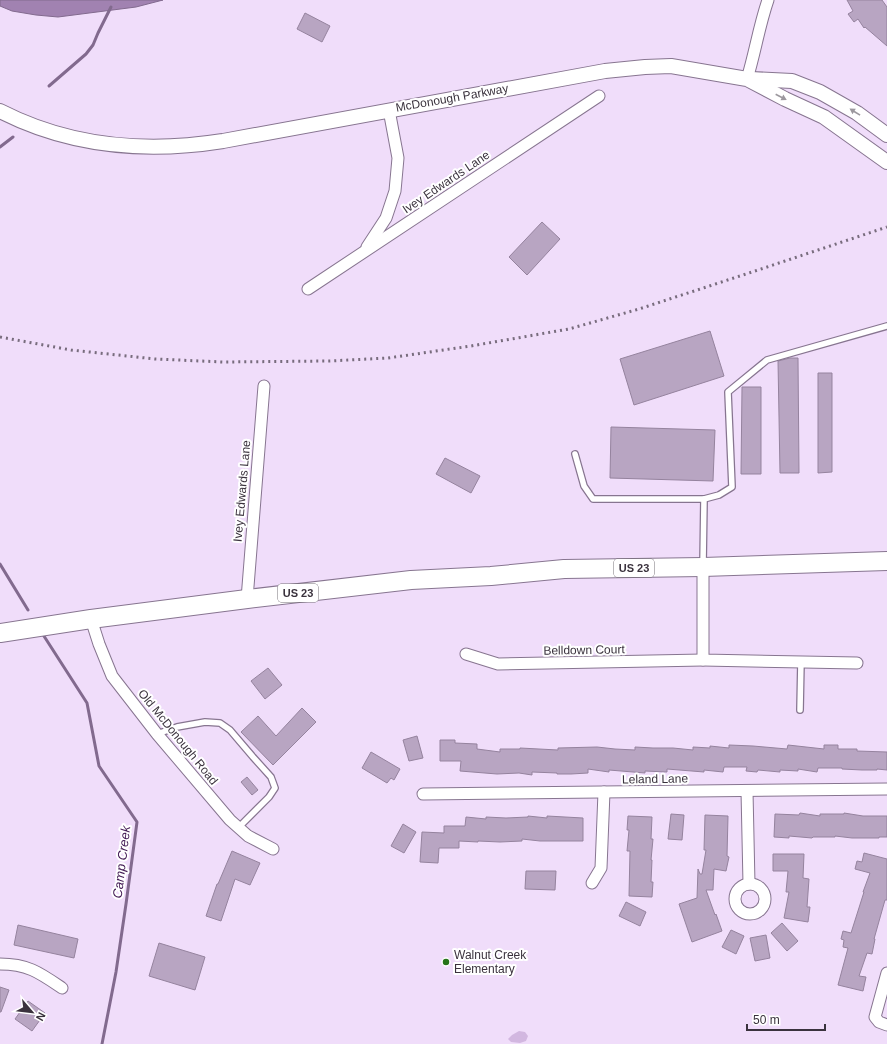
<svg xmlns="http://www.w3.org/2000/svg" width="887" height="1044" viewBox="0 0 887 1044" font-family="Helvetica,sans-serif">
<rect width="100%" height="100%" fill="#f0ddfa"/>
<polygon fill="#d2b7e0" points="519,1031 525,1032 528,1036 526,1041 520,1043 511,1042 508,1039 512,1035"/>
<polygon fill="#a182b1" stroke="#826a8e" points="0,0 163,0 136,7 58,17 36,15 12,11 0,6"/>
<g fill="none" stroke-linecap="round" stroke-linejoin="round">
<g stroke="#826a8e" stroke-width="3">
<polyline points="49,86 86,54 93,45 98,33 111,7"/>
<polyline points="0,147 13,137"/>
<polyline points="0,564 28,610"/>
<polyline points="42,633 87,703 99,766 137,822 126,904 116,972 102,1044"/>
</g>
</g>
<g fill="#b8a5c2" stroke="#95839e">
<polygon points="847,0 882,0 887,7 887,46 865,27 864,28 858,19 854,22 848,14 853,11"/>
<polygon points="305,13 330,26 322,42 297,29"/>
<polygon points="542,222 560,239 527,275 509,257"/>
<polygon points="710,331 724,376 634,405 620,359"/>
<polygon points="790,358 798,358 799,473 780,473 778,361"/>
<polygon points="818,373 832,373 832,472 818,473"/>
<polygon points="742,387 761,387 761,474 741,474"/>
<polygon points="611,427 715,430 713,481 610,478"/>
<polygon points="445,458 480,476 471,493 436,474"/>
<polygon points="268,668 282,685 265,699 251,681"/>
<polygon points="302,708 316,722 273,765 241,732 258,716 276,736"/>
<polygon points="417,736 423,758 409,761 403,740"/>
<polygon points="440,740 455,740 455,743 477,744 477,749 500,752 500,749 520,749 520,748 558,750 558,748 597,747 615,749 635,750 635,747 653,748 673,748 693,750 693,747 710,748 710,746 729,748 729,745 753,746 787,749 788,745 824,749 824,745 838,745 838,749 857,749 857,751 887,752 887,770 877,769 877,770 862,770 842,769 842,768 818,768 817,772 798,769 798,771 780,770 780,772 758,770 757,772 746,771 747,767 724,767 723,772 704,770 704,772 667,769 667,772 645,771 645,773 609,770 609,772 588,769 588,773 571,774 557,774 557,773 532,772 532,775 519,773 497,774 460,771 461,761 440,761"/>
<polygon points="371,752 400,769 394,780 391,778 387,783 362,768"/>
<polygon points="247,777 258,790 252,795 241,782"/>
<polygon points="800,813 820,816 820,814 844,814 844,813 863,816 887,816 887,837 879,837 879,838 852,838 835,836 835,837 813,837 812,838 789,836 789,838 774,837 775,814 799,815"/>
<polygon points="671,814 684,815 682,840 668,839"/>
<polygon points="705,815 728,816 727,856 729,857 726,871 714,869 713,890 706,890 715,915 716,914 722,931 692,942 679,904 697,898 698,869 700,874 702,874 706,850 704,850"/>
<polygon points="528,816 547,818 547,816 583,818 583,841 540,841 522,839 522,841 500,842 478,841 478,842 459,841 459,848 439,848 438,863 420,862 422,832 444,833 444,826 465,826 466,817 486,819 486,817 506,818 528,817"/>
<polygon points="628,816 652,817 651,839 653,839 651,860 652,860 651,882 653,882 652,897 629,896 630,851 627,851 629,830 627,830"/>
<polygon points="403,824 416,832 404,853 391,846"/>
<polygon points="232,851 260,863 250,885 235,879 221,921 206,916 217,884 218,884"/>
<polygon points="864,853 887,859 887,900 885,900 874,939 875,939 872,954 867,953 859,976 866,977 863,991 838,985 848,948 843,947 844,940 841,939 843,931 851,933 864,892 863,892 870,873 855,869 857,861 862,862"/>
<polygon points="773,854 804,854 803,878 809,879 807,907 810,907 808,922 784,918 789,892 786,892 788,871 773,871"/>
<polygon points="526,871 556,871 555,890 525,889"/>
<polygon points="626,902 646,912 640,926 619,916"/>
<polygon points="782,923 798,941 787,951 771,933"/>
<polygon points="18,925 78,939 74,958 14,945"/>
<polygon points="731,930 744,936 736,954 722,947"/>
<polygon points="766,935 770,958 755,961 750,938"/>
<polygon points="159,943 205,957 195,990 149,976"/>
<polygon points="0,987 9,990 1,1012 0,1012"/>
<polygon points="28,1001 45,1013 32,1031 15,1019"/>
</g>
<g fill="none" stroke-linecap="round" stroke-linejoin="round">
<defs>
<g id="service">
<polyline points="575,454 584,486 593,499 704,499"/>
<polyline points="703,565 704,499 719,495 732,487 728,392 767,360 887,326"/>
<polyline points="800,710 801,661"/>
<polyline points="157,734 177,727 205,722 220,723 230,730 253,757 271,777 275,788 269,797 238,828"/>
</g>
<g id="minor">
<path d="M747 79C755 53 759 26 768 0"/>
<polyline points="367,247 386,218 395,191 398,158 389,110"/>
<polyline points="308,289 599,96"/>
<polyline points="703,567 703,660 857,663"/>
<polyline points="247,599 264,386"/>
<polyline points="91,619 99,644 112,676 157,734 230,820 248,836 273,849"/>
<polyline points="466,654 498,664 703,660"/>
<polyline points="747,791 749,884"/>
<polyline points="423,794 887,789"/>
<polyline points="592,883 601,868 604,792"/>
<circle cx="750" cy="899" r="15"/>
<path d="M0 964C28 964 40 973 62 988"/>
<polyline points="887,973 875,1017 879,1022 887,1025"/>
</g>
<g id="tertiary">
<polyline points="751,79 792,81 820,92 857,113 887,135"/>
<path d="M0 111C70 147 147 153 223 141L605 71 645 67 671 66 747 79 785 99 824 117 887 162"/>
</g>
<polyline id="primary" points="0,633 91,619 247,599 411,580 491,576 564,569 703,567 887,561"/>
</defs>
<use href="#service" stroke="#877590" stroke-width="8"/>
<use href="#minor" stroke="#877590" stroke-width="13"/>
<use href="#tertiary" stroke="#877590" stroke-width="16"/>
<use href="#primary" stroke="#877590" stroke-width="20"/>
<use href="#service" stroke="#fff" stroke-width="5.5"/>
<use href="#minor" stroke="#fff" stroke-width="11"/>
<use href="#tertiary" stroke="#fff" stroke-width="14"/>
<use href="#primary" stroke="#fff" stroke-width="18"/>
<polyline stroke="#786c7d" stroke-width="3" stroke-dasharray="2 4" stroke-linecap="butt" points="0,337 71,350 155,359 223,362 329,361 388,358 471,346 569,329 639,309 743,275 887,227"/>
</g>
<defs><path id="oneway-solid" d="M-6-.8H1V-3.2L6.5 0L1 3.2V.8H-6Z"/></defs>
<g fill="#9c989e">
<use href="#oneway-solid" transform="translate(781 97) rotate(27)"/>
<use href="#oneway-solid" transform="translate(855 112) rotate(-148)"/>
</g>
<circle fill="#267318" stroke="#fff" stroke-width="1.5" cx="446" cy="962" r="4"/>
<g text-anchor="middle" stroke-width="4" stroke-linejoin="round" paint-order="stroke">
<g fill="#fff" stroke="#757077" stroke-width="1">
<rect x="614" y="559" width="40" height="18" rx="3"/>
<rect x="278" y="584" width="40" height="18" rx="3"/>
</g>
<g font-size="11" font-weight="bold" fill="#3a323d">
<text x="634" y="572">US 23</text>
<text x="298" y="597">US 23</text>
</g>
<g font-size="12" fill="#3a323d" stroke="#fff">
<text transform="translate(452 98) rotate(-10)" y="4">McDonough Parkway</text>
<text transform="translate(446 182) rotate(-34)" y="4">Ivey Edwards Lane</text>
<text transform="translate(242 491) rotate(-85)" y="4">Ivey Edwards Lane</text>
<text transform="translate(584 650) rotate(-1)" y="4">Belldown Court</text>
<text transform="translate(178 737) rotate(51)" y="4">Old McDonough Road</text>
<text transform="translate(655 779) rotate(-1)" y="4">Leland Lane</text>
</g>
<g font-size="12" fill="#3a323d" stroke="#fff" text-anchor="start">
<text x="454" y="959">Walnut Creek<tspan x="454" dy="14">Elementary</tspan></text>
</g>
<g font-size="13" font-style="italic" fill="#3e1550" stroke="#fff">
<text transform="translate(121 862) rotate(-83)" y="5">Camp Creek</text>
</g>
</g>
<g transform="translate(32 1012) rotate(118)" stroke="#ffffff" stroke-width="3" paint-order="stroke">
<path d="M0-3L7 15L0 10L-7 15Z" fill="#3a323d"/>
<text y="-6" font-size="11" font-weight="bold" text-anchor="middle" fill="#3a323d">N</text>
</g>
<path d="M747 1024v6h78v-6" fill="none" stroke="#3a323d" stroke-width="2"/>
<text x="753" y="1024" font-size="12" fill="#3a323d" stroke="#ffffff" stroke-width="3" paint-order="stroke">50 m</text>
</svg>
